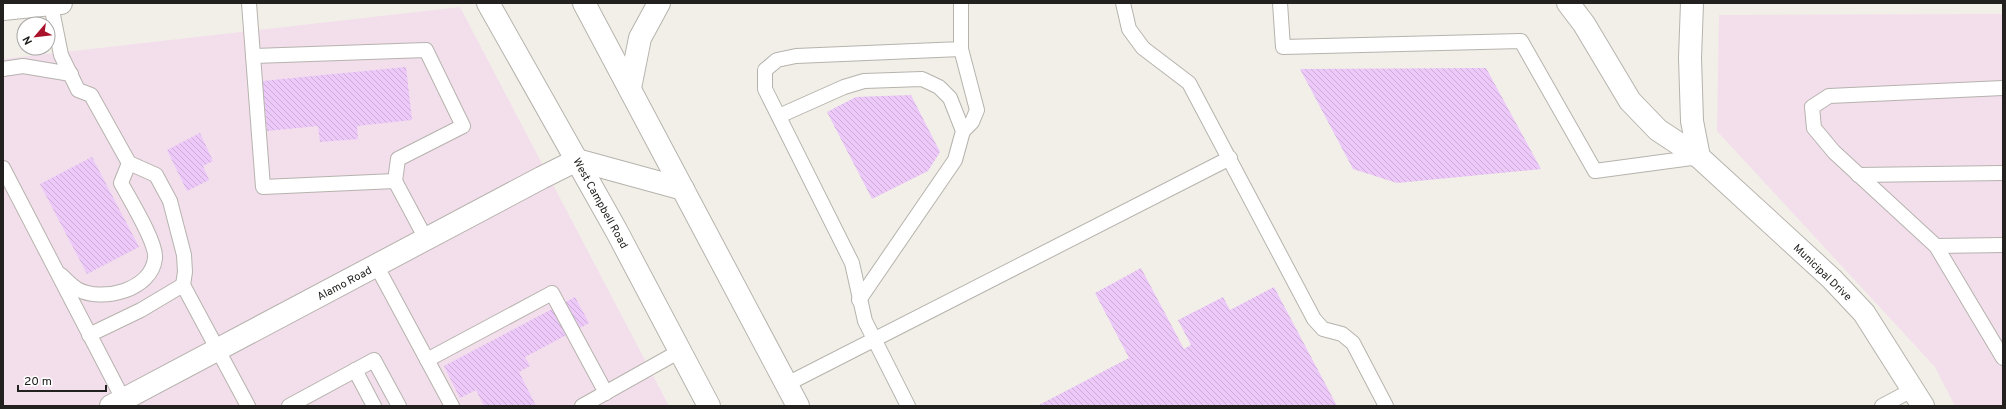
<svg xmlns="http://www.w3.org/2000/svg" width="2006" height="409" viewBox="0 0 2006 409" font-family="Overpass,sans-serif">
<defs>
<pattern id="building-back-hatch" width="6" height="6" patternUnits="userSpaceOnUse"><rect width="6" height="6" fill="#ecc9f9"/><path d="M-1 5l2 2M0 0l6 6M5-1l2 2" fill="none" stroke="#caacd5"/></pattern>
</defs>
<rect width="100%" height="100%" fill="#f2efe8"/>
<g fill="#f3deec">
<polygon points="460,7 669,406 3,406 3,59"/>
<polygon points="2003,14 2003,406 1955,406 1935,367 1717,131 1719,15"/>
</g>
<g fill="url(#building-back-hatch)">
<polygon points="406,67 412,120 357,126 358,139 320,142 318,126 267,131 262,81"/>
<polygon points="1486,68 1541,169 1397,183 1353,169 1300,69"/>
<polygon points="911,95 940,152 928,171 872,199 827,112 856,97"/>
<polygon points="200,133 213,161 203,166 209,180 187,191 167,150"/>
<polygon points="92,157 139,247 87,274 40,184"/>
<polygon points="1141,268 1184,349 1191,345 1178,320 1223,297 1230,310 1274,287 1337,406 1037,406 1129,358 1095,293"/>
<polygon points="575,297 589,323 525,357 530,366 519,372 536,406 484,406 476,390 460,398 444,366"/>
</g>
<g fill="none" stroke-linecap="round" stroke-linejoin="round">
<defs>
<g id="lane">
<polyline points="249,3 263,187 395,181 426,239"/>
<polyline points="1123,3 1129,29 1143,48 1189,83 1314,319 1323,329 1342,334 1353,343 1386,406"/>
<polyline points="1280,3 1283,47 1521,41 1595,171 1699,157"/>
<polyline points="51,5 61,55 78,90 91,95 129,163 156,175 170,201 184,255 185,272 183,285 248,406"/>
<polyline points="961,49 977,110 972,122 963,131"/>
<polyline points="253,56 426,50 463,126 398,159 395,181"/>
<polyline points="3,69 23,66 71,74"/>
<polyline points="2003,88 1829,96 1812,107 1814,128 1834,152 1936,246 2003,358"/>
<polyline points="779,116 844,87 864,81 922,79 939,87 950,98 963,131 955,160 859,300"/>
<polyline points="3,168 123,399"/>
<polyline points="1858,175 2003,173"/>
<polyline points="1936,246 2003,245"/>
<polyline points="376,265 452,406"/>
<path d="M61 275C66 280 72 286 77 289 102 303 152 290 155 258 157 243 129 198 121 183L129 163"/>
<polyline points="89,335 141,310 183,285"/>
<polyline points="427,360 552,293 606,393"/>
<polyline points="355,370 374,406"/>
<polyline points="787,384 1230,158"/>
<polyline points="289,406 374,360 399,406"/>
<polyline points="582,406 680,351"/>
<polyline points="908,406 865,321 852,263 765,89 765,70 777,60 796,56 961,49 961,3"/>
<polyline points="1882,406 1914,389"/>
</g>
<polyline id="street" points="111,406 541,178 577,160"/>
<g id="secondary">
<polyline points="488,3 616,230 709,406"/>
<polyline points="584,3 798,406"/>
<polyline points="1568,3 1584,24 1630,101 1658,130 1699,157 1832,279 1864,313 1923,406"/>
<polyline points="1692,3 1690,58 1692,121 1699,157"/>
<polyline points="3,9 61,3"/>
<polyline points="630,88 640,38 659,3"/>
<polyline points="577,160 683,189"/>
</g>
</defs>
<use href="#lane" stroke="#b6b3ad" stroke-width="16"/>
<use href="#street" stroke="#b6b3ad" stroke-width="24"/>
<use href="#secondary" stroke="#b6b3ad" stroke-width="24"/>
<use href="#lane" stroke="#fff" stroke-width="14"/>
<use href="#street" stroke="#fff" stroke-width="22"/>
<use href="#secondary" stroke="#fff" stroke-width="22"/>
</g>
<g text-anchor="middle" stroke-width="3" stroke-linejoin="round" paint-order="stroke">
<g font-size="11" fill="#22211f" stroke="#fff">
<text transform="translate(601 203) rotate(61)" y="4">West Campbell Road</text>
<text transform="translate(1823 272) rotate(44)" y="4">Municipal Drive</text>
<text transform="translate(344 283) rotate(-28)" y="4">Alamo Road</text>
</g>
</g>
<rect width="2006" height="409" fill="none" stroke="#22211f" stroke-width="8"/>
<g transform="translate(36 36) rotate(242)"><circle r="19" fill="#ffffff" stroke="#a7a6a5"/>
<path d="M0-3L7 15L0 10L-7 15Z" fill="#a9122a"/>
<text y="-6" font-size="11" font-weight="bold" text-anchor="middle" fill="#22211f">N</text>
</g>
<path d="M18 385v6h88v-6" fill="none" stroke="#22211f" stroke-width="2"/>
<text x="24" y="385" font-size="12" fill="#22211f" stroke="#ffffff" stroke-width="3" paint-order="stroke">20 m</text>
</svg>
